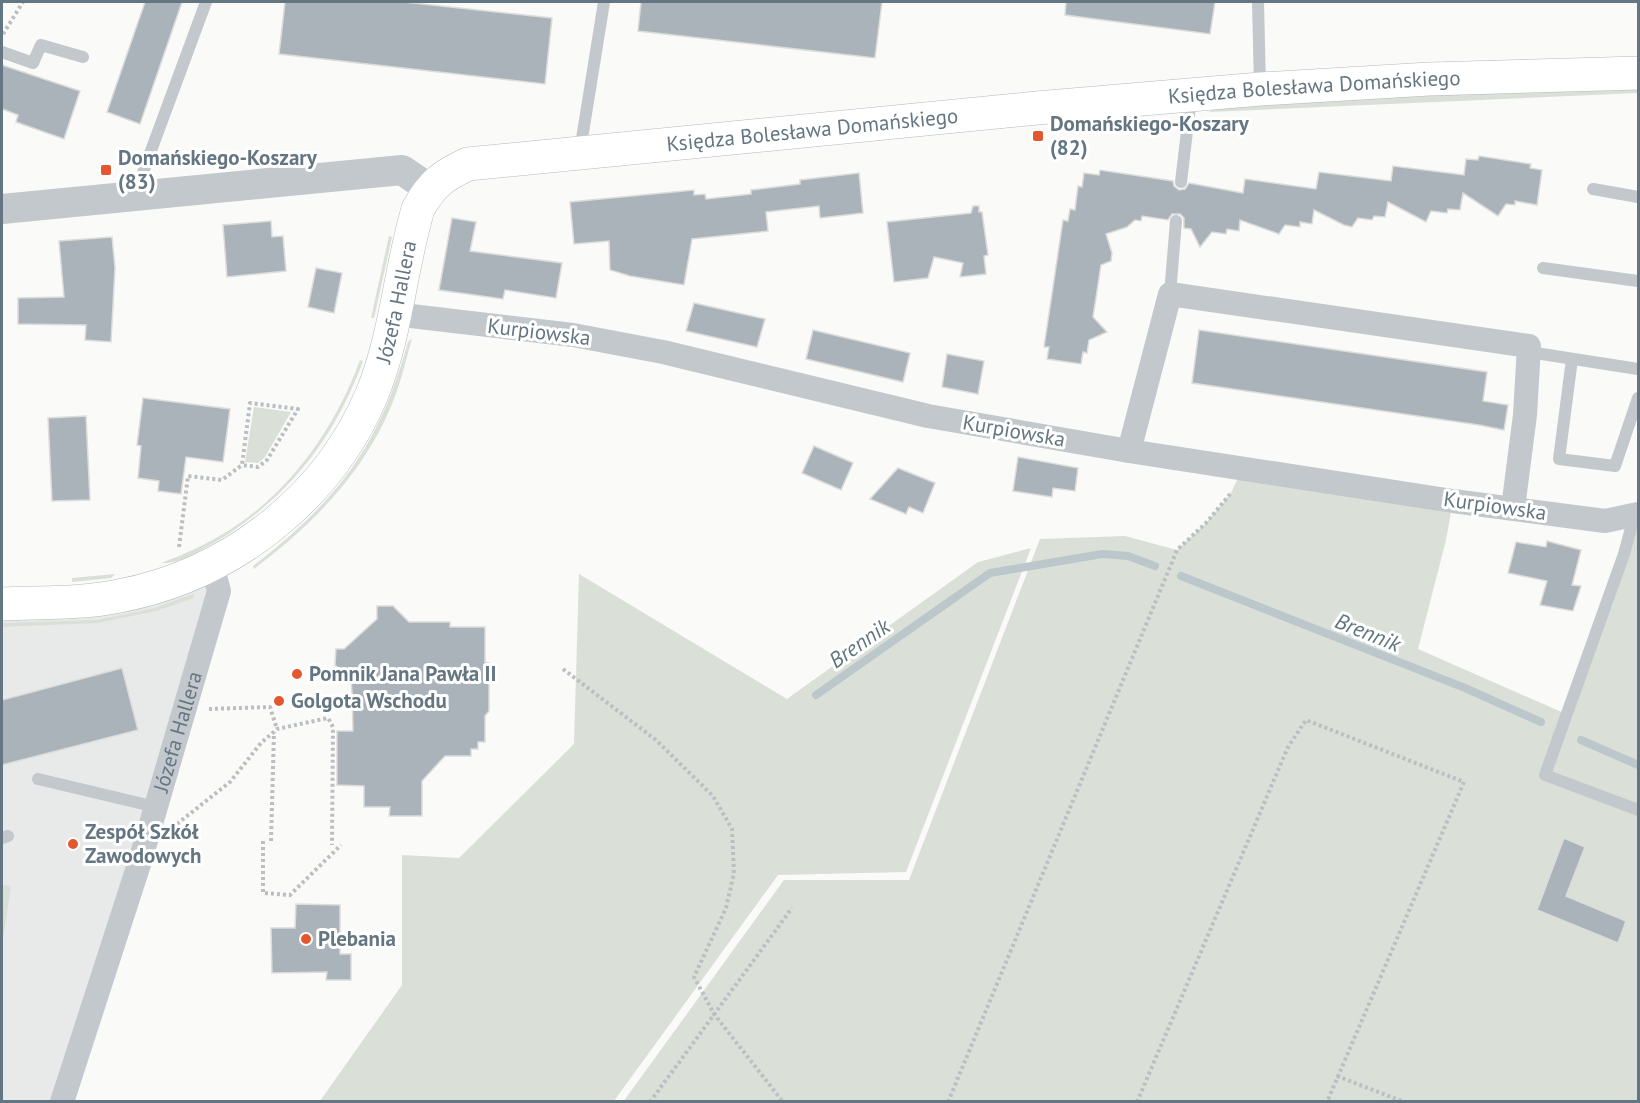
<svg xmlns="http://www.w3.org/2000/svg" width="1640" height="1103" viewBox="0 0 1640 1103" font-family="'PT Sans',sans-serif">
<rect width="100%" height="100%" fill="#fafaf8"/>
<polygon fill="#e8e9e9" points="212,565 219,591 62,1101 2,1101 2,604"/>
<g fill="#dadfd7">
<polygon points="1638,86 1638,93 1209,112 1220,105"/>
<polygon points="389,236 392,237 374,318 371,318"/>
<path d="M412 338C406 360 401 382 392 404 364 473 313 524 254 569L253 566C338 500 379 447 408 342Z"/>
<path d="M360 360 363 361C333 442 286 500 212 544 198 552 178 564 161 563 174 558 187 553 199 547 277 510 331 439 360 360Z"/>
<polygon points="254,407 291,412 265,457 258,463 245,462"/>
<polygon points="1243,467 1453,501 1446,540 1418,649 1566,714 1638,519 1638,1101 623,1102 784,880 909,880 1040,539 1125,536 1177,550 1206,523 1231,493"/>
<polygon points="1031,548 906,872 778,875 614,1101 320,1101 402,985 402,855 459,858 574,744 579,574 787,699 978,562"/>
<polygon points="115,574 111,578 72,582 72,578"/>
<polygon points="193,594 194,598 156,611 97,623 2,627 2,623 97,620 155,608"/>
<polygon points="2,885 11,886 2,947"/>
</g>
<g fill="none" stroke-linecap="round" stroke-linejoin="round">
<g stroke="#bbc7cb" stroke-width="8">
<polyline points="1181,576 1465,688 1541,722"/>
<polyline points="816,695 990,573 1102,554 1128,556 1155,566"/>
<polyline points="1581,740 1638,765"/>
</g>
</g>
<g fill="#aab3b9" stroke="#dcdcda" stroke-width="1.5">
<polygon points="145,2 182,2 140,124 107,112"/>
<polygon points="285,2 404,2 552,18 545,84 279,54"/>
<polygon points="641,2 882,2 875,58 638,31"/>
<polygon points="1066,2 1215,2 1210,34 1065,15"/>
<polygon points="2,65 80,91 64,139 16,122 18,115 2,109"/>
<polygon points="1479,156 1531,164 1530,168 1542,170 1537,205 1515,201 1515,205 1506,204 1498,216 1463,193 1460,210 1448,209 1447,213 1431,211 1426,222 1388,202 1385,217 1374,216 1372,220 1358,218 1352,227 1344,225 1314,210 1312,224 1300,222 1300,227 1285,225 1279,234 1240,220 1239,231 1227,229 1226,234 1212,232 1200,247 1191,229 1184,228 1184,218 1180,214 1172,214 1168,220 1142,216 1141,221 1135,220 1127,227 1106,234 1112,253 1111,261 1101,265 1093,317 1107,332 1089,340 1087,353 1083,352 1081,364 1047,359 1049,347 1044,347 1063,220 1068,221 1070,209 1075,210 1078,186 1082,187 1084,173 1099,175 1100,170 1173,181 1174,186 1179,190 1185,189 1189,183 1243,193 1245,179 1316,189 1319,172 1391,181 1393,166 1464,175 1466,159 1478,160"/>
<polygon points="859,173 863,213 820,218 819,206 766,212 768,231 692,239 684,285 630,276 610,270 609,241 574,244 570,202 694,190 694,195 705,194 706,199 751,194 751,190 800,184 800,180"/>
<polygon points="973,206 979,206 979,212 982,212 988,255 984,256 986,274 960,277 963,263 934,257 928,278 894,282 887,222 971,213"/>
<polygon points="452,218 476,222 470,251 562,263 556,298 505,290 503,299 439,290"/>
<polygon points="271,221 272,237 283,236 286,271 227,277 223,225"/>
<polygon points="112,237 115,268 111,342 85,340 86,325 18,324 18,298 64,297 59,241"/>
<polygon points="316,268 342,273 334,313 308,307"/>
<polygon points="694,303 765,319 757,347 686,331"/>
<polygon points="813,330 910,353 903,382 806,359"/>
<polygon points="1199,330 1487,372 1483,401 1508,405 1504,430 1479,425 1192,383"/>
<polygon points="947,354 984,361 978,394 942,387"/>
<polygon points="143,398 230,409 223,462 186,457 181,494 158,491 159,481 138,478 141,446 137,445"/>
<polygon points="86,416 90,500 52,501 48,418"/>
<polygon points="814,446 853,463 841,490 802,473"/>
<polygon points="1018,457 1078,468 1075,491 1053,488 1052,497 1013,491"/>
<polygon points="898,468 935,483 923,513 909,507 906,514 870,499"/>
<polygon points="1547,541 1581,550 1572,585 1581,586 1573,611 1540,605 1547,581 1508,573 1516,542 1546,547"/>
<polygon points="377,606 393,606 409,622 450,622 450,627 485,627 485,662 489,663 489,711 485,716 485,742 478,742 478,749 471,749 471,756 445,756 422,781 422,816 389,816 390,807 364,807 364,786 337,785 337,731 353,731 352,692 351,680 335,665 336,649 344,649 377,619"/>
<polygon points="122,668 138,730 2,765 2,700"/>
<polygon points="1564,838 1585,847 1566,896 1626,921 1618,943 1537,910"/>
<polygon points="296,904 340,905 340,954 351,954 351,980 326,980 327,972 272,973 271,928 295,928"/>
</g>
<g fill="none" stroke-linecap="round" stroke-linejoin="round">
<defs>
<g id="secondary">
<path id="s2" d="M2 604C40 602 81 604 119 596 230 575 328 499 372 394 396 336 400 270 418 209 432 184 442 176 468 164L1037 108 1260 89 1429 79 1638 73"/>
</g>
</defs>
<use href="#secondary" stroke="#b3babf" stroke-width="34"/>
<g stroke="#bbbfc2" stroke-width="4" stroke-dasharray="3 3" stroke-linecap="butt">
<polyline points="3,34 23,2"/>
<polyline points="179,547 188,476 222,480 242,465 250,403 298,409 267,460 258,467 242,465"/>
<polyline points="563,669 656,740 713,796 732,829 734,873 726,908 694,977 714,1014 783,1102"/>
<polyline points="209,709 270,707 277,729"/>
<polyline points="177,824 230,782 261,743 277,729 328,718 333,727 332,845"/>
<polyline points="263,841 263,893 290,895 341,845"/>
<polyline points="271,841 274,732"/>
<polyline points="1337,1076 1404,1102"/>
<polyline points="650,1102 792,908"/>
<polyline points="948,1102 1177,550 1206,523 1231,493"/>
<polyline points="1137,1102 1288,747 1306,720 1464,782 1327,1102"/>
</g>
<g stroke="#c3c8cc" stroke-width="12">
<polyline points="1258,2 1260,87"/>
<polyline points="2,52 33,63 41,45 83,57"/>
<polyline points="580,151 604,2"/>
<polyline points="1181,182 1191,97"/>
<polyline points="1593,189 1638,197"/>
<polyline points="135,194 206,2"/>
<polyline points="1543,268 1638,281"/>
<polyline points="1170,294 1176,221"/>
<polyline points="1529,352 1638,369"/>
<polyline points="1572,359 1559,459 1615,466 1638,398"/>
<polyline points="1634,517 1624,554 1545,775 1638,810"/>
<polyline points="38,779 156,807"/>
<polyline points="2,838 8,836"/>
</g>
<g stroke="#c3c8cc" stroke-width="24">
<polyline points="394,314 573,335 663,352 928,416 1129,451 1453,501 1605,521 1638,514"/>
<polyline points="1129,451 1170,294 1529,346 1525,415 1513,508"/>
<path id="s1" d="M62 1102 141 858 219 591 212 565"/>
</g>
<polyline stroke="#c3c8cc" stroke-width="30" points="2,209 402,170 430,189"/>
<use href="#secondary" stroke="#fff" stroke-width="33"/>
</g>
<g fill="#e4572e" stroke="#fff" stroke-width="2">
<rect x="1032" y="130" width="12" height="12" rx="3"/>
<rect x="100" y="164" width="12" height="12" rx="3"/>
<circle cx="297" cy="674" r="6"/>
<circle cx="279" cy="701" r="6"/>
<circle cx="73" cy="844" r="6"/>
<circle cx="306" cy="939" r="6"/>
</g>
<g text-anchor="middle" stroke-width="6" stroke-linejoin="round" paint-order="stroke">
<g font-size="21" fill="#657683" stroke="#fff">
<text dy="7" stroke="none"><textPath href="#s2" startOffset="1564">Księdza Bolesława Domańskiego</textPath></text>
<text dy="7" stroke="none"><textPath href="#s2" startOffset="1060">Księdza Bolesława Domańskiego</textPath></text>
<text dy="7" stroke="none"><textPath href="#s2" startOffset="550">Józefa Hallera</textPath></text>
<text transform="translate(539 332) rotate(7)" y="7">Kurpiowska</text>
<text transform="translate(1014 431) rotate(10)" y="7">Kurpiowska</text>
<text transform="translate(1495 506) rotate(8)" y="7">Kurpiowska</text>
<text dy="7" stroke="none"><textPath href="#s1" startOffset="388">Józefa Hallera</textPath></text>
</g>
<g font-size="21" font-weight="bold" fill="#657683" stroke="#fff" text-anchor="start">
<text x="1050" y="131">Domańskiego-Koszary<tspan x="1050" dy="24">(82)</tspan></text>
<text x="118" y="165">Domańskiego-Koszary<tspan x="118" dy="24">(83)</tspan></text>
<text x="309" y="681">Pomnik Jana Pawła II</text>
<text x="291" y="708">Golgota Wschodu</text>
<text x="85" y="839">Zespół Szkół<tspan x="85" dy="24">Zawodowych</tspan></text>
<text x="318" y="946">Plebania</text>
</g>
<g font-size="22" font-style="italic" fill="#60757c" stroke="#fff">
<text transform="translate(1368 632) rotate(22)" y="8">Brennik</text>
<text transform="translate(859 643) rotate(-35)" y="8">Brennik</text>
</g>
</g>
<rect width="1640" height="1103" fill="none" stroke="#657683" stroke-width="6"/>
</svg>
